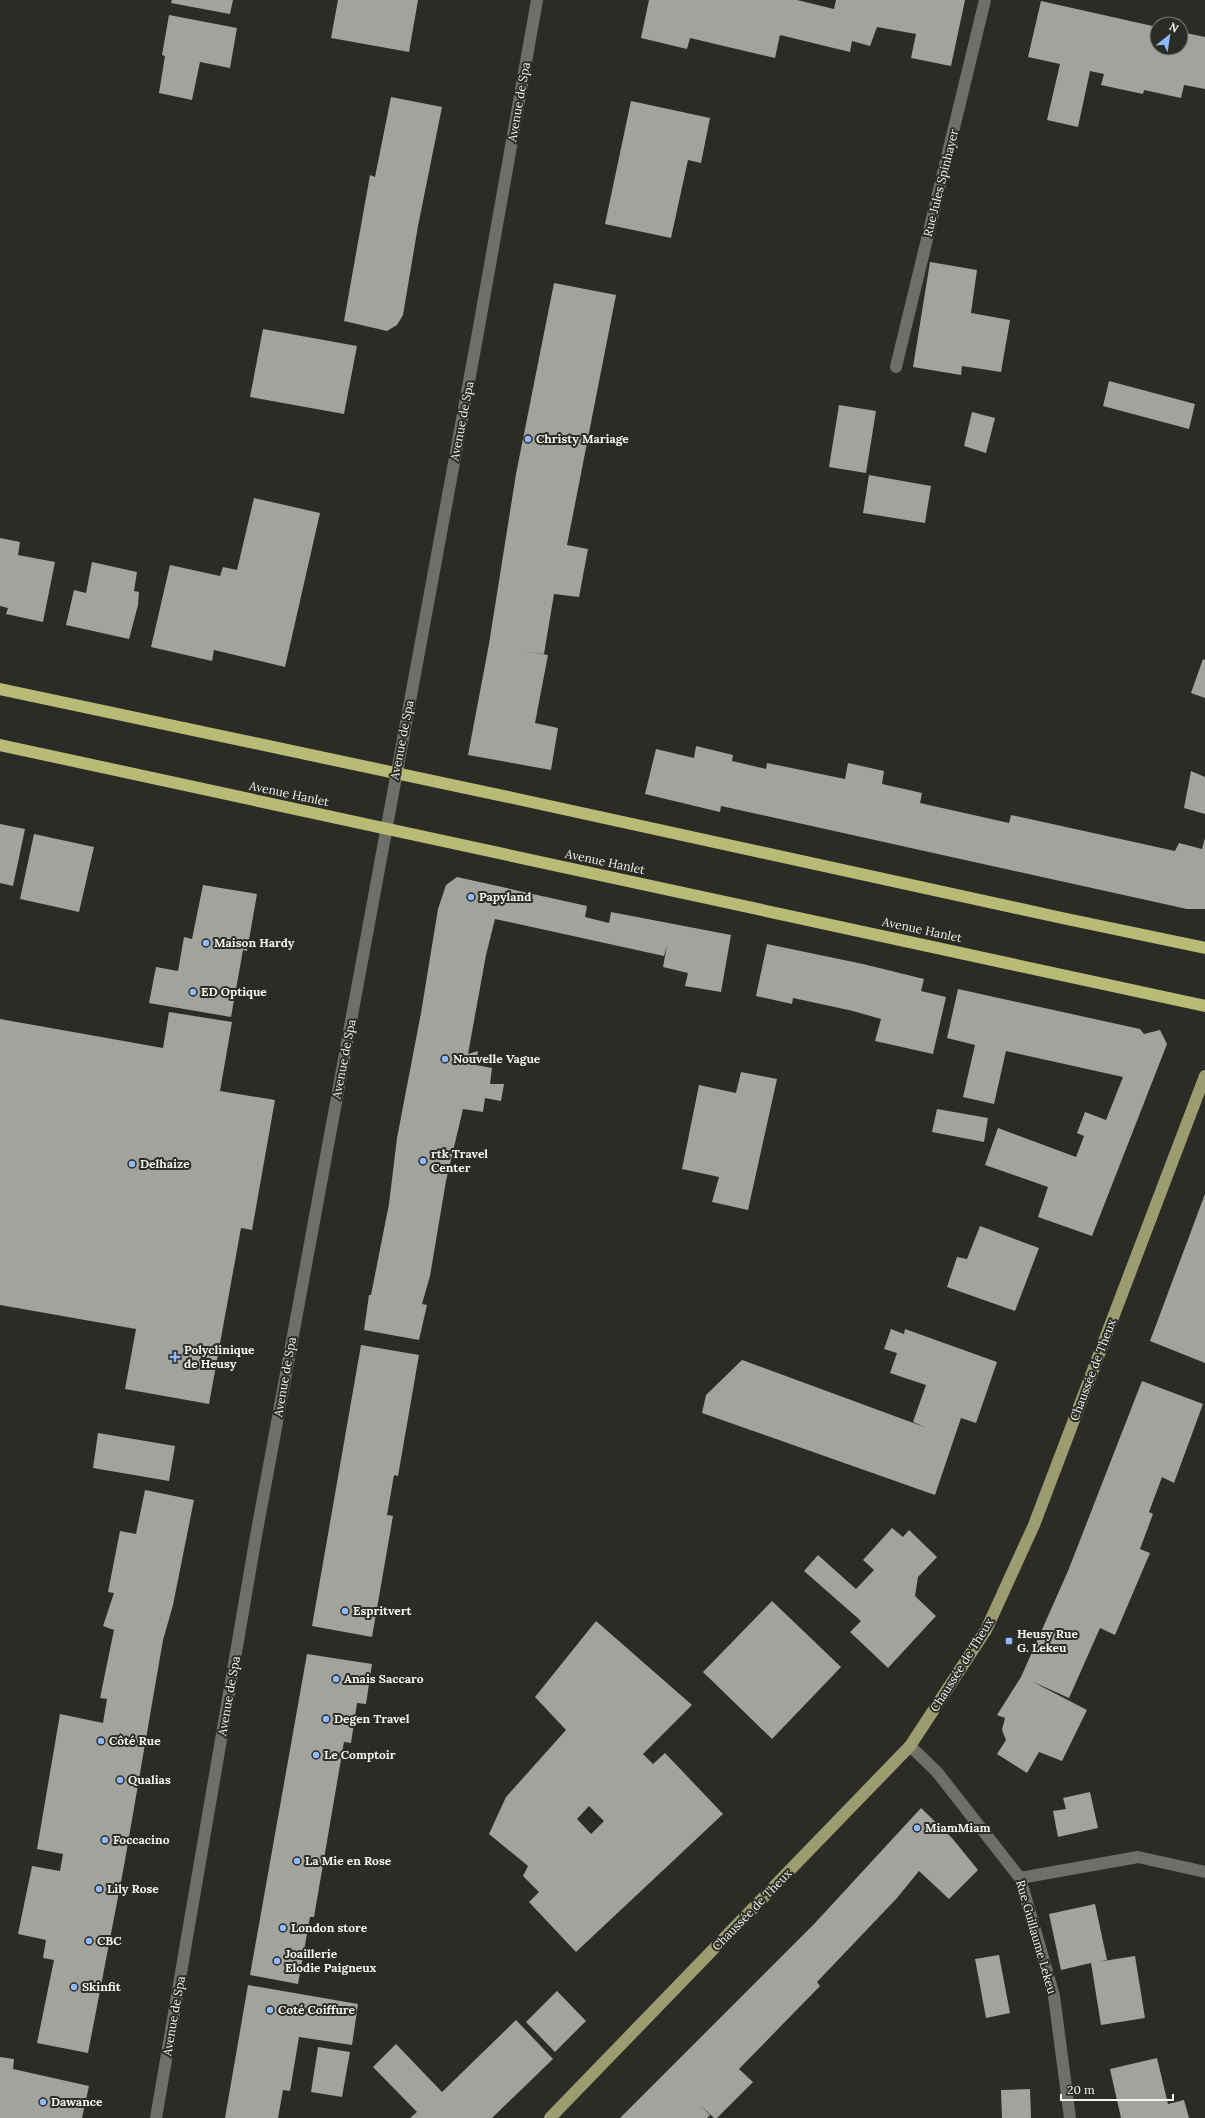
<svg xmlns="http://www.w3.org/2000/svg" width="1205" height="2118" viewBox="0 0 1205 2118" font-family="Lora,serif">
<rect width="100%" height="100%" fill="#2b2c26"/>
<g fill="#a2a39c" fill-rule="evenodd">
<polygon points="172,0 233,0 230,14 171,3"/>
<polygon points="338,0 418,0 409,52 331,38"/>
<polygon points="649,0 797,0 834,9 836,0 965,0 951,66 911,58 916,34 877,27 870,46 852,41 850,52 780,35 775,58 690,38 687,49 641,38"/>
<polygon points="1041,1 1157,27 1157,48 1181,48 1181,32 1205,37 1205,89 1184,85 1181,98 1144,90 1143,94 1101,85 1104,74 1090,71 1078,127 1047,120 1060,64 1028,57"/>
<polygon points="169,15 237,28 230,68 200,62 192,100 159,93 165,56 162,55"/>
<polygon points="391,97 442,107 418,226 403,315 397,325 387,331 344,321 370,175 375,177"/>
<polygon points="631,101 710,118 701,163 688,160 671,238 605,224"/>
<polygon points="930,262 977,270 971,313 1010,320 1001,372 962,366 961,375 913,367"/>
<polygon points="554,283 616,295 567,545 588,549 579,597 554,594 544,654 523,651 548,655 535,723 558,728 551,770 468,755 489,644 516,474"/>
<polygon points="263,329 357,346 344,414 250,397"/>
<polygon points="1109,381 1195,404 1189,429 1103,406"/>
<polygon points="839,405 876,411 866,473 829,467"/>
<polygon points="972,412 995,418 986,453 964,446"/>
<polygon points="869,475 931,486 925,523 863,513"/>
<polygon points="254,498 320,513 285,667 214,650 212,661 151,647 170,565 220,576 223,567 237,570"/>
<polygon points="0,538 20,542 18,555 55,562 43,622 6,614 8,608 0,606"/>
<polygon points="92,562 137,572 134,591 139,592 138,605 129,639 66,625 74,590 86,593"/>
<polygon points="1203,659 1205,660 1205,698 1191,693"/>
<polygon points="696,746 733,755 732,761 766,769 767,763 845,779 848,763 884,771 882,784 922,793 920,803 1009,823 1011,815 1175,851 1179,843 1202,849 1205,838 1205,909 1187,909 721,806 720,812 645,794 656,749 694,758"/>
<polygon points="1191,771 1205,777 1205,814 1184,808"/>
<polygon points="0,824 25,829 13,886 0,883"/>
<polygon points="34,834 94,847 79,912 20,899"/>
<polygon points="457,877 587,906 585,917 609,923 611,912 731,935 721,992 685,986 688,973 663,967 667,945 664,956 495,919 486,955 468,1054 478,1051 476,1065 492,1068 490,1084 504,1084 501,1101 485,1098 483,1112 463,1109 446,1181 430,1276 422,1304 427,1305 419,1340 364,1330 369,1295 371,1295 389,1204 397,1138 421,1013 438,909 446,885"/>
<polygon points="203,885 257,894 247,951 243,950 231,1017 149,1003 156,967 178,971 184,937 192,939"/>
<polygon points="767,944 863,964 924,979 921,991 946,997 933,1054 875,1041 881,1019 853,1011 793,998 792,1004 756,996"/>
<polygon points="958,989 1140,1029 1144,1034 1160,1030 1167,1044 1092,1236 1038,1217 1048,1187 985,1165 998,1128 1076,1157 1084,1136 1077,1133 1085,1112 1106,1120 1123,1077 1006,1051 994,1104 963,1097 975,1045 947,1038"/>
<polygon points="169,1012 232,1022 220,1091 275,1100 252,1230 241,1228 209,1404 125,1389 136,1329 0,1305 0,1019 163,1048"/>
<polygon points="741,1072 777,1079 748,1210 712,1202 719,1177 682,1169 699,1085 736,1093"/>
<polygon points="937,1109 988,1118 984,1142 932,1132"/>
<polygon points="1205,1194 1205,1363 1150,1341"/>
<polygon points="980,1226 1039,1248 1015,1311 947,1287 957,1257 967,1259"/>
<polygon points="891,1329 904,1334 905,1329 997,1362 976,1423 961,1418 935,1495 702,1413 706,1395 742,1360 927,1428 913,1422 926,1385 890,1373 897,1353 884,1349"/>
<polygon points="361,1345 419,1355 398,1476 394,1475 387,1515 393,1516 372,1637 312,1626"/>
<polygon points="1142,1381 1203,1404 1174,1483 1162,1477 1149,1512 1153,1514 1140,1549 1150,1553 1115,1635 1100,1628 1069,1698 1031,1681 1087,1710 1062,1761 1039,1752 1027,1773 997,1754 1006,1740 1002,1730 1005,1718 997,1715 1021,1677 1068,1571"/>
<polygon points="98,1433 175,1446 169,1481 93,1468"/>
<polygon points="145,1490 194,1500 173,1605 163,1640 124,1866 88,2053 37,2043 54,1960 43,1958 46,1940 18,1934 32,1866 60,1871 63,1854 37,1849 60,1714 103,1723 107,1699 100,1698 114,1630 103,1626 114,1593 108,1592 120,1531 136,1534"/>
<polygon points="892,1528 903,1537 909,1530 937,1557 918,1577 915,1596 936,1616 888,1668 850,1632 861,1621 804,1571 818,1555 856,1589 874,1570 863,1560"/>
<polygon points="772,1601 841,1667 772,1739 703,1672"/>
<path d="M596 1621 692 1705 643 1754 653 1764 665 1753 723 1814 576 1952 529 1902 539 1892 523 1876 528 1866 489 1834 506 1797 566 1730 535 1697ZM589 1806 604 1821 591 1834 577 1819Z"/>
<polygon points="307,1654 372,1664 366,1704 357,1703 351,1743 344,1742 314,1917 310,1917 298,1984 250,1975"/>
<polygon points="1090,1792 1098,1828 1058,1837 1053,1811 1066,1809 1063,1798"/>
<polygon points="921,1808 952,1838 978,1870 949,1899 919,1871 897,1898 817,1982 820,1986 739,2069 753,2082 717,2118 714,2118 700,2105 710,2115 707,2118 620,2118 815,1923"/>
<polygon points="1095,1904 1107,1960 1097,1962 1135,1956 1145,2018 1101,2025 1091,1963 1061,1970 1049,1914"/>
<polygon points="999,1955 1010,2013 986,2018 975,1959"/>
<polygon points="248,1985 358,2004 352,2045 299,2037 290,2091 283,2090 278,2118 225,2118"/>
<polygon points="557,1991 586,2021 555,2052 526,2022"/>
<polygon points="516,2020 553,2059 492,2118 410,2118 417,2112 373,2067 396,2044 442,2092"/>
<polygon points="318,2047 350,2052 342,2097 311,2092"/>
<polygon points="0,2057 14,2059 13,2069 89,2086 82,2118 0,2118"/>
<polygon points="1157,2058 1168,2104 1184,2100 1189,2118 1121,2118 1110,2069"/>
<polygon points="1030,2089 1031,2118 1002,2118 1001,2090"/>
</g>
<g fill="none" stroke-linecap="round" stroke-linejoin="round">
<g stroke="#6f6f69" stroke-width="12">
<polyline points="896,367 985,0"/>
<polyline points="910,1746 937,1772 1020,1878 1054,1996 1070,2118"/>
<polyline points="1020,1878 1138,1857 1205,1872"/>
<polyline points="156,2118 256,1536 477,338 537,0"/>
</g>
<polyline stroke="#9b9d71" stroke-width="12" points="550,2118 910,1746 986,1630 1034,1525 1205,1076"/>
<g stroke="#b8bb76" stroke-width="12">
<polyline points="0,689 513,798 1062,918 1205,948"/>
<polyline points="0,745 1205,1006"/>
</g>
</g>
<g fill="#90b8fd" stroke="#2b2c26" stroke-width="1.5">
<circle cx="528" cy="439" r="4"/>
<circle cx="471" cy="897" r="4"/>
<circle cx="206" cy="943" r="4"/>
<circle cx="193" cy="992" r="4"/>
<circle cx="445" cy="1059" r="4"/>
<circle cx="423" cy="1161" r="4"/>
<circle cx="132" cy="1164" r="4"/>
<path d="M173 1351h4v4h4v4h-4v4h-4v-4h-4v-4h4z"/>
<circle cx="345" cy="1611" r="4"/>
<rect x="1005" y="1637" width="8" height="8" rx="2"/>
<circle cx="336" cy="1679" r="4"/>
<circle cx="326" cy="1719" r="4"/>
<circle cx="101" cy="1741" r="4"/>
<circle cx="316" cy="1755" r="4"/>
<circle cx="120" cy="1780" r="4"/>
<circle cx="917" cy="1828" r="4"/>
<circle cx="105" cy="1840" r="4"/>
<circle cx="297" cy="1861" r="4"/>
<circle cx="99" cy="1889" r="4"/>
<circle cx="283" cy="1928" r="4"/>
<circle cx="89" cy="1941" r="4"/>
<circle cx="277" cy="1961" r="4"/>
<circle cx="74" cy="1987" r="4"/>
<circle cx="270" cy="2010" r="4"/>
<circle cx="43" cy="2102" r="4"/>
</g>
<g text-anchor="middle" stroke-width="4" stroke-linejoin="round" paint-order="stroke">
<g font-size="12" fill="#f4f4f1" stroke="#2b2c26">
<text transform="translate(519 102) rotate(-80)" y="4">Avenue de Spa</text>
<text transform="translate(941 183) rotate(-76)" y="4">Rue Jules Spinhayer</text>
<text transform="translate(462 421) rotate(-79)" y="4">Avenue de Spa</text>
<text transform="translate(402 740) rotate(-79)" y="4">Avenue de Spa</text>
<text transform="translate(289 794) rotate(12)" y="4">Avenue Hanlet</text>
<text transform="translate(605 862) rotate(12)" y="4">Avenue Hanlet</text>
<text transform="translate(922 930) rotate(12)" y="4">Avenue Hanlet</text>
<text transform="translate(344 1059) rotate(-79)" y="4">Avenue de Spa</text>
<text transform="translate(1093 1370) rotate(-69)" y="4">Chaussée de Theux</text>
<text transform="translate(285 1377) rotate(-80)" y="4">Avenue de Spa</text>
<text transform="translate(962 1665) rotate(-58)" y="4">Chaussée de Theux</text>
<text transform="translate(229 1696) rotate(-80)" y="4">Avenue de Spa</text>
<text transform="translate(752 1910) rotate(-46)" y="4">Chaussée de Theux</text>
<text transform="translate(1036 1937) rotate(74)" y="4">Rue Guillaume Lekeu</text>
<text transform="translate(174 2016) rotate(-80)" y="4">Avenue de Spa</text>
</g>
<g font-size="12" font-weight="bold" fill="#f4f4f1" stroke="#2b2c26" text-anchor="start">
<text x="536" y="443">Christy Mariage</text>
<text x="479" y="901">Papyland</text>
<text x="214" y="947">Maison Hardy</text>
<text x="201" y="996">ED Optique</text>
<text x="453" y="1063">Nouvelle Vague</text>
<text x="431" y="1158">rtk Travel<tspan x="431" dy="14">Center</tspan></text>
<text x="140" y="1168">Delhaize</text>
<text x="184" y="1354">Polyclinique<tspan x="184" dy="14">de Heusy</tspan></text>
<text x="353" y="1615">Espritvert</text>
<text x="1017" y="1638">Heusy Rue<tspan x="1017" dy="14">G. Lekeu</tspan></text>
<text x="344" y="1683">Anais Saccaro</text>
<text x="334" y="1723">Degen Travel</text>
<text x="109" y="1745">Côté Rue</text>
<text x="324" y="1759">Le Comptoir</text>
<text x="128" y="1784">Qualias</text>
<text x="925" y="1832">MiamMiam</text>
<text x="113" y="1844">Foccacino</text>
<text x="305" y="1865">La Mie en Rose</text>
<text x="107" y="1893">Lily Rose</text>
<text x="291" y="1932">London store</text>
<text x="97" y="1945">CBC</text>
<text x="285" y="1958">Joaillerie<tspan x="285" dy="14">Elodie Paigneux</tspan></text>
<text x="82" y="1991">Skinfit</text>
<text x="278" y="2014">Coté Coiffure</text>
<text x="51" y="2106">Dawance</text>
</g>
</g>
<g transform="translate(1169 36) rotate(30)"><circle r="19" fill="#2b2c26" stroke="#7b7c77"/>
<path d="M0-3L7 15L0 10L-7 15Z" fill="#90b8fd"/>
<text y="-6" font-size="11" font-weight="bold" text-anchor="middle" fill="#f4f4f1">N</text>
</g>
<path d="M1061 2094v6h112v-6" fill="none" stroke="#f4f4f1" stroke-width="2"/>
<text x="1067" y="2094" font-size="12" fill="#f4f4f1" stroke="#2b2c26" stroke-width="3" paint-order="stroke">20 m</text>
</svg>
